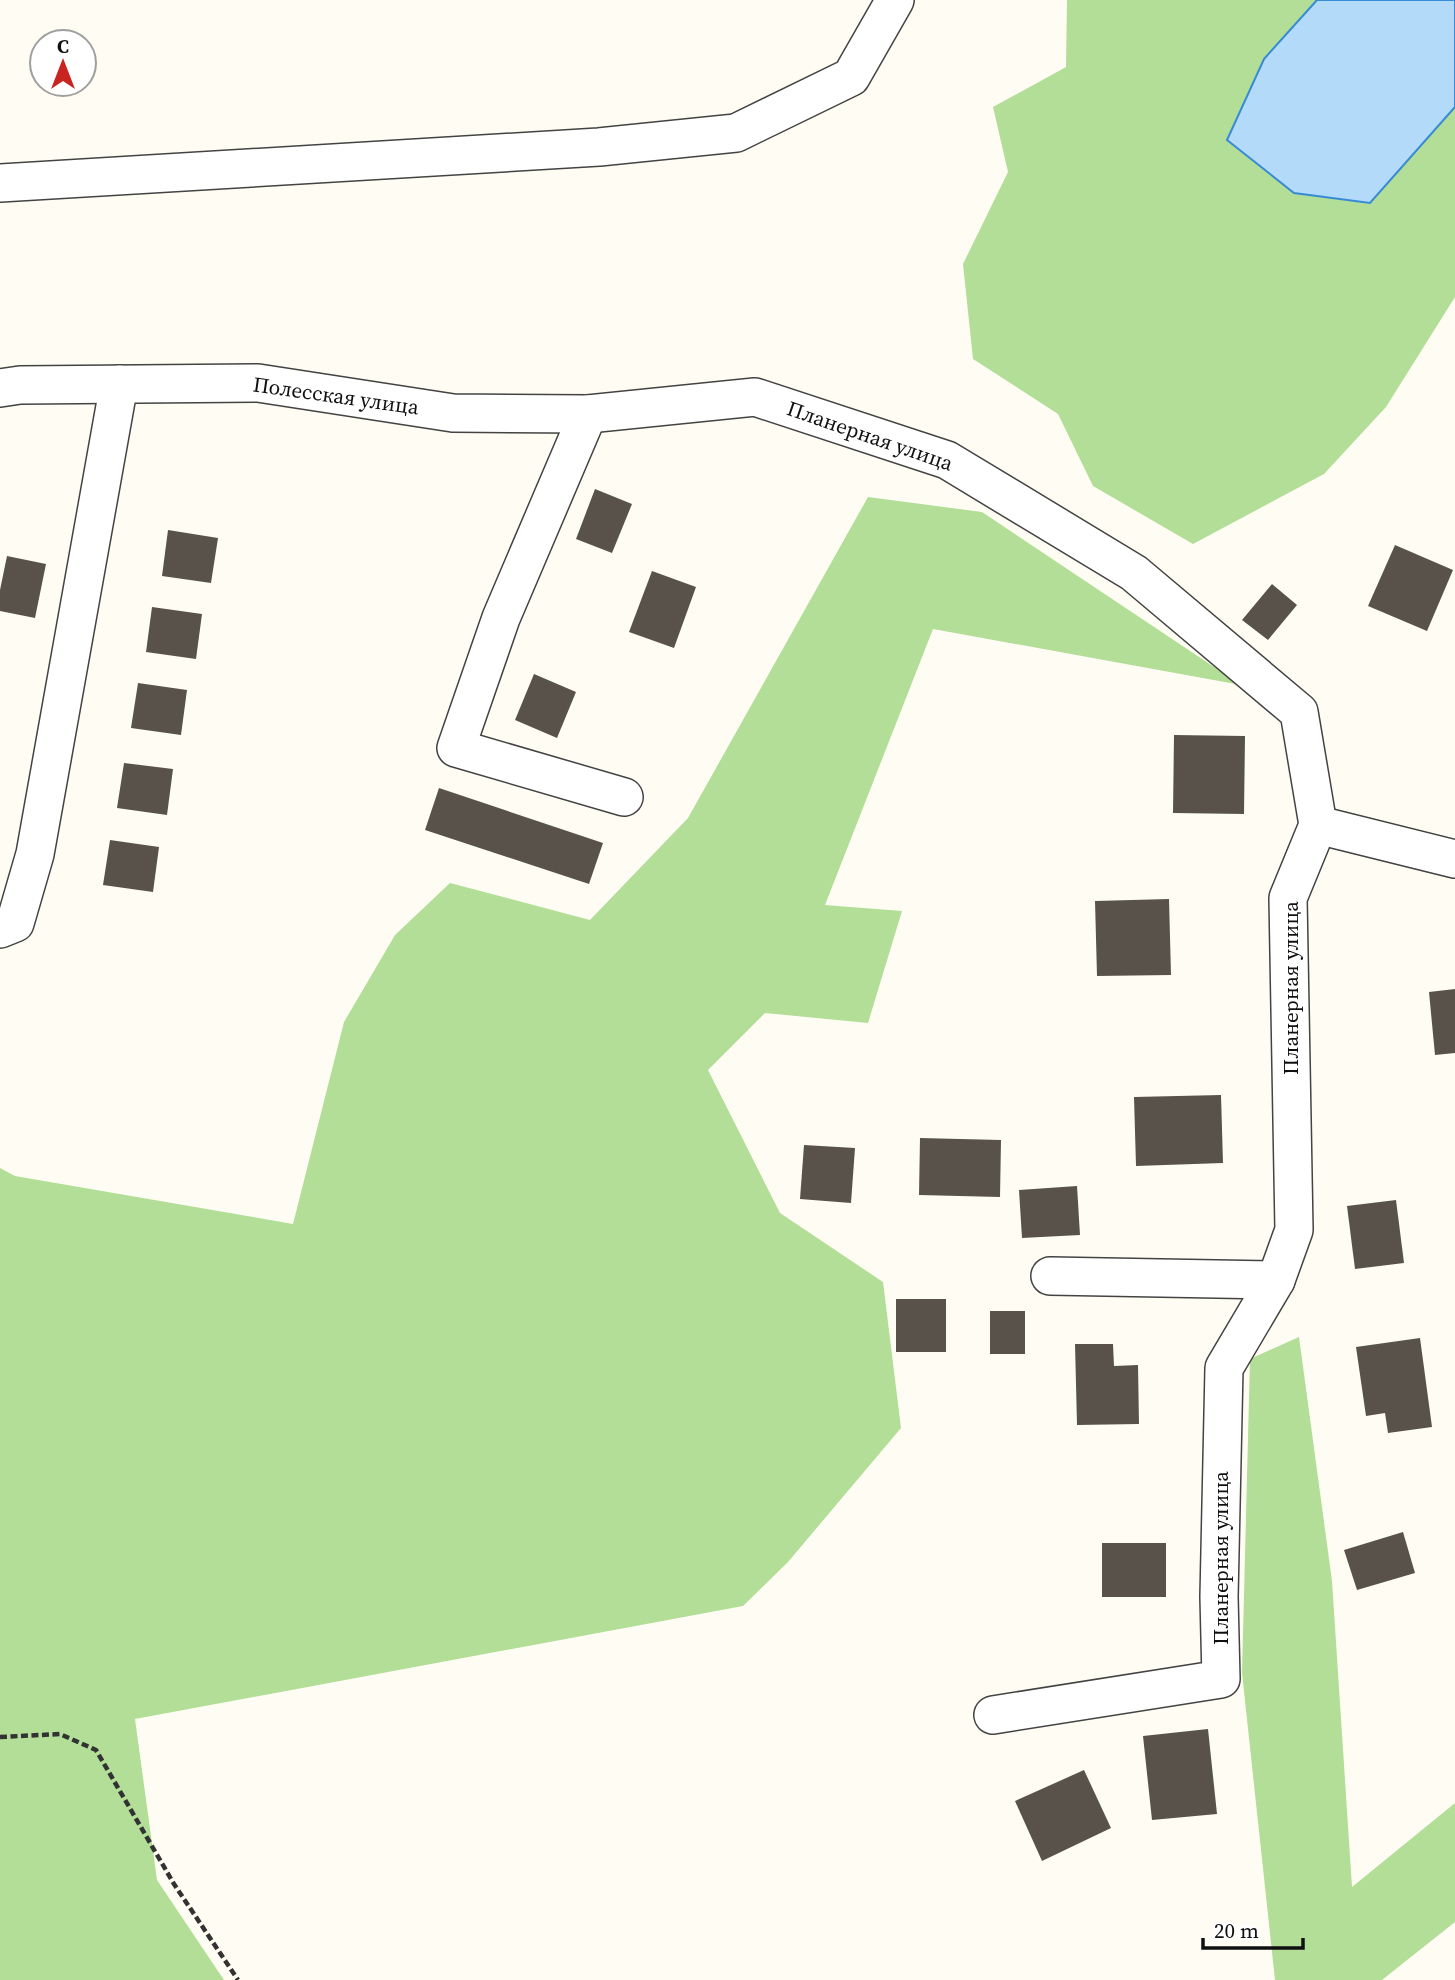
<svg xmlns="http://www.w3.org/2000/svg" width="1455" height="1980" viewBox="0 0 1455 1980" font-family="'Source Serif 4',serif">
<rect width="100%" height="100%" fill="#fffdf3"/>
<g fill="#b2de98">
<polygon points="1067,0 1317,0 1264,59 1370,203 1455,107 1455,297 1386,407 1324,474 1193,544 1093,486 1058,414 973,359 963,264 1008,172 993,107 1066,67"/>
<polygon points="868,497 982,512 1241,685 933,629 825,905 902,911 868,1023 765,1013 708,1070 780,1213 883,1282 901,1428 788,1562 743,1606 135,1719 157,1880 224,1980 0,1980 0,1168 15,1176 293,1224 344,1022 395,935 450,883 590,920 688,818"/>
<polygon points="1299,1337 1332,1581 1352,1887 1455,1803 1455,1922 1382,1980 1275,1980 1242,1673 1250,1359"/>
</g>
<polygon fill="#b4daf9" stroke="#378ad4" stroke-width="2" points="1317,0 1455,0 1455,107 1370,203 1294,193 1227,140 1264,59"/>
<g fill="#59524b">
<polygon points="595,489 632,504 612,553 576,539"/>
<polygon points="168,530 218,538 211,583 162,576"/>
<polygon points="1395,545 1453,570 1427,631 1368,606"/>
<polygon points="7,556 46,564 35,618 0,611 0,590"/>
<polygon points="652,571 696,587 674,648 629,632"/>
<polygon points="1272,584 1297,605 1268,640 1242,620"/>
<polygon points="152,607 202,614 196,659 146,652"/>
<polygon points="534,674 576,692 557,738 515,720"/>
<polygon points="138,683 187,690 181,735 131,728"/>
<polygon points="1174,735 1245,736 1244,814 1173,813"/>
<polygon points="124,763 173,769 167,815 117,808"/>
<polygon points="439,788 603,843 589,884 425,830"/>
<polygon points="110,840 159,847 153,892 103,885"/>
<polygon points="1169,899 1171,975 1097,976 1095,901"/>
<polygon points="1455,989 1455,1053 1435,1055 1429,992"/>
<polygon points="1221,1095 1223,1163 1136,1166 1134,1097"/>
<polygon points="920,1138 1001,1140 1000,1197 919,1195"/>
<polygon points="804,1145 855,1148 851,1203 800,1199"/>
<polygon points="1077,1186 1080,1235 1022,1238 1019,1190"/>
<polygon points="1396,1200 1404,1263 1355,1269 1347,1206"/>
<rect x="896" y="1299" width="50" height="53"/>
<rect x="990" y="1311" width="35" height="43"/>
<polygon points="1420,1338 1432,1427 1388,1433 1385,1413 1366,1416 1356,1347"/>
<polygon points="1075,1344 1113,1344 1114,1366 1138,1365 1139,1424 1077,1425"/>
<polygon points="1403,1532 1415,1573 1357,1590 1344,1550"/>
<rect x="1102" y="1543" width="64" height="54"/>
<polygon points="1208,1729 1217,1814 1152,1820 1143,1736"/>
<polygon points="1084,1770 1111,1828 1042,1861 1015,1801"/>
</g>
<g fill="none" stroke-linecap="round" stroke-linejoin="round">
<defs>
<g id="minor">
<polyline points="0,183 599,147 736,133 851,77 895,0"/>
<polyline points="0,388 20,385 258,383 453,413 588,414 755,397 947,460 1134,573 1299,712 1318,825 1288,898 1294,1230 1276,1280 1224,1368 1219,1597 1221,1679 993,1715"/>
<polyline points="588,414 501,618 456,748 624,797"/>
<polyline points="1318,825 1455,859"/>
<polyline points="0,929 15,923 35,854 119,384"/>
<polyline points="1050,1276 1276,1280"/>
</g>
</defs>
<use href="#minor" stroke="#434343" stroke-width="40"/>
<polyline stroke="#323232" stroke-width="4.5" stroke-dasharray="7 3.5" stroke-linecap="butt" points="0,1737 60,1734 96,1750 174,1884 238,1980"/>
<use href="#minor" stroke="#fff" stroke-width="37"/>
</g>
<g text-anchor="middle" stroke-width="7" stroke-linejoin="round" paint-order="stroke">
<g font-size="21" fill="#101010" stroke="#fff">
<text transform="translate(336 396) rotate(8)" y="7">Полесская улица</text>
<text transform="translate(870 436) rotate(19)" y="7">Планерная улица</text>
<text transform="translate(1291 988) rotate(-90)" y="7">Планерная улица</text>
<text transform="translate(1221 1558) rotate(-90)" y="7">Планерная улица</text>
</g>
</g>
<g transform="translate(63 63)"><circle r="33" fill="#ffffff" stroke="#9f9f9f" stroke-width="2"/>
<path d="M0-5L12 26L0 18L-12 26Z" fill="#c82420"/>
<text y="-10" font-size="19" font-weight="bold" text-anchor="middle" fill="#101010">С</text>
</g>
<path d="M1203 1938v10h100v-10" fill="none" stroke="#101010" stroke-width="3.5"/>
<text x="1214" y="1938" font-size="21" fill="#101010" stroke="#ffffff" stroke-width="5" paint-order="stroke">20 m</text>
</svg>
